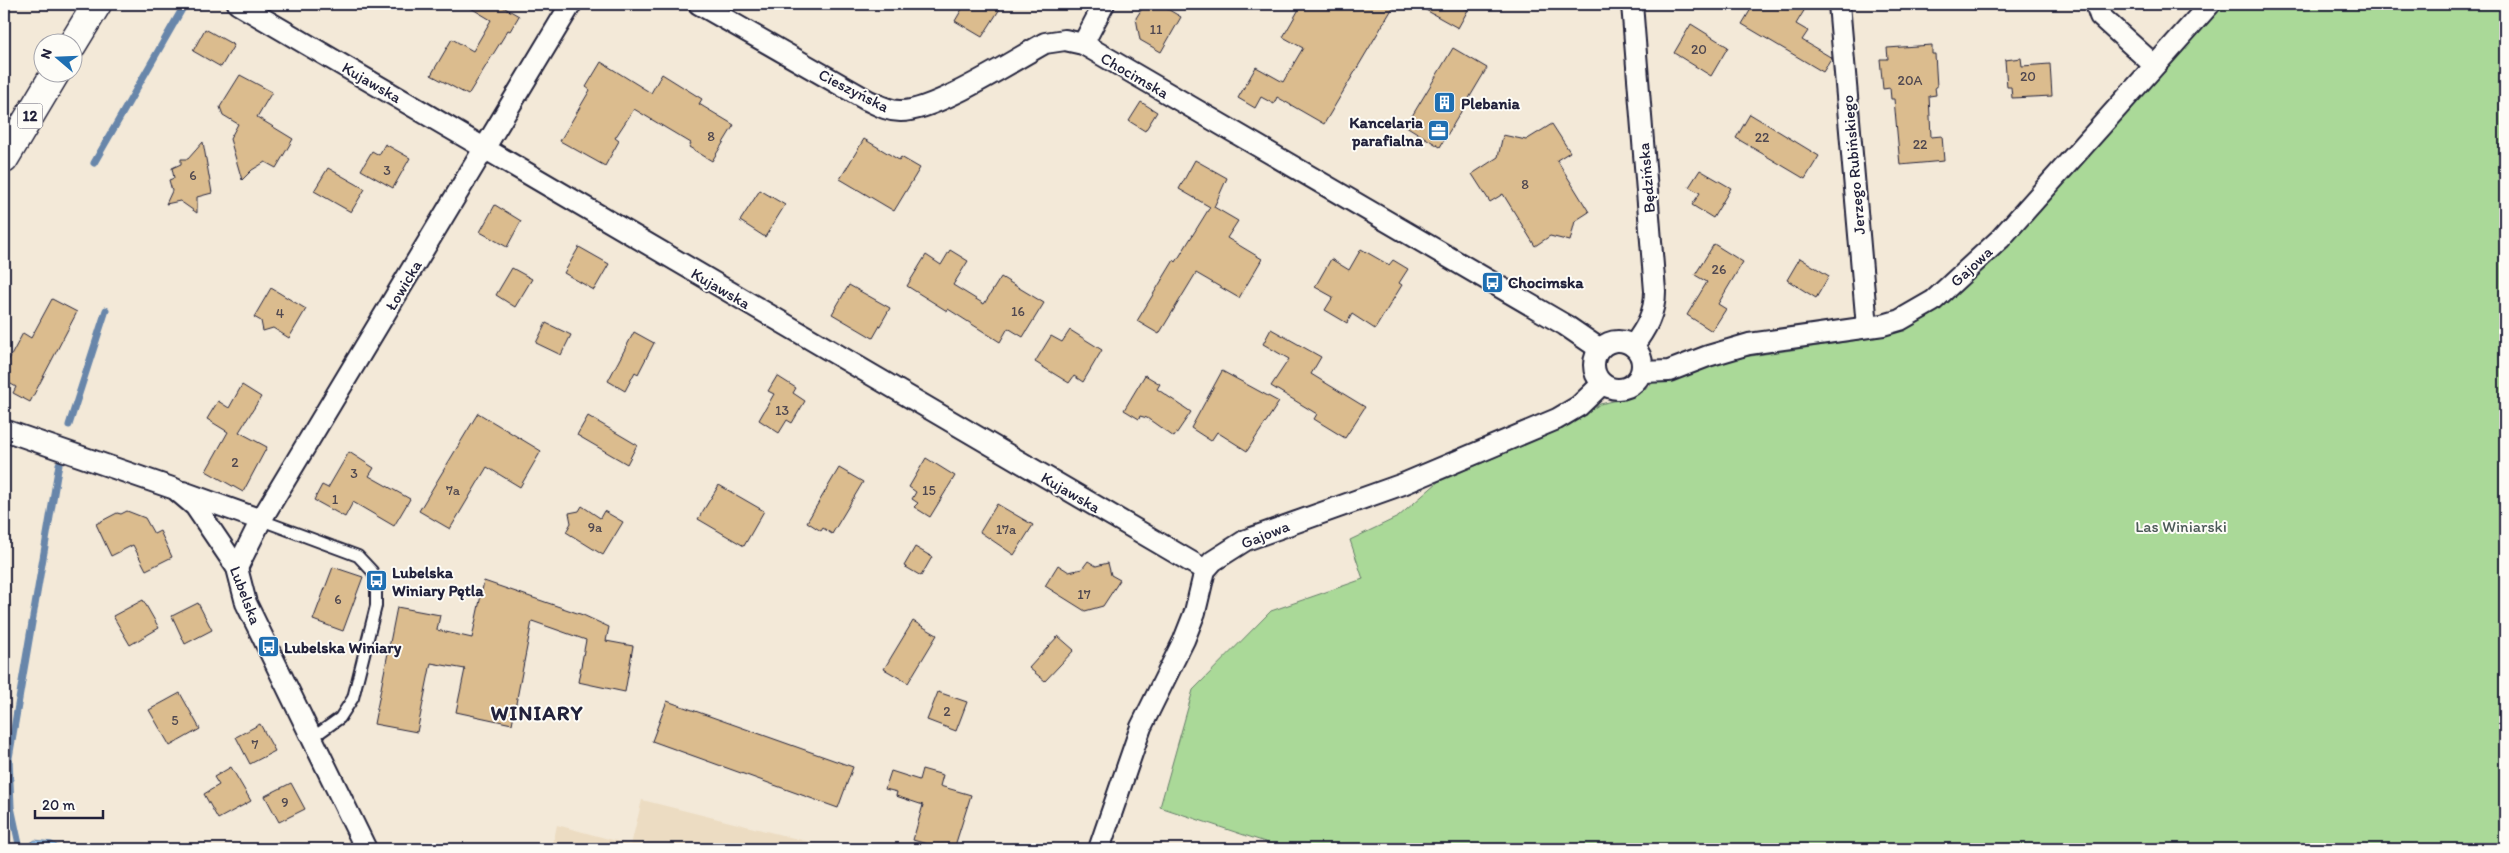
<svg xmlns="http://www.w3.org/2000/svg" width="2509" height="853" viewBox="0 0 2509 853" font-family="Itim,sans-serif">
<rect width="100%" height="100%" fill="#f3e9d8"/>
<filter id="ink" filterUnits="userSpaceOnUse"><feTurbulence type="fractalNoise" baseFrequency=".02" numOctaves="2"/><feDisplacementMap in="SourceGraphic" scale="10" xChannelSelector="R" yChannelSelector="G"/><feConvolveMatrix kernelMatrix="1 2 1 2 8 2 1 2 1" color-interpolation-filters="sRGB"/></filter>
<g filter="url(#ink)">
<polygon fill="#ecdcc2" points="642,800 710,817 837,849 552,849 557,825 631,845"/>
<polygon fill="#aad998" stroke="#667e6a" points="2224,4 2505,4 2505,849 1286,849 1160,807 1193,690 1271,611 1363,579 1350,540 1398,517 1438,482 1570,425 1600,404 1636,396 1654,382 1675,380 1722,362 1744,357 1879,337 1905,329 1928,317 2006,248"/>
<polygon fill="#97c9f4" stroke="#6886aa" points="35,840 52,842 63,849 20,849"/>
<g fill="none" stroke-linecap="round" stroke-linejoin="round">
<g stroke="#6886aa" stroke-width="7">
<polyline points="94,163 185,4"/>
<polyline points="69,425 106,310"/>
<polyline points="20,849 11,807 9,758 59,464"/>
</g>
</g>
<g fill="#dbbc8e" stroke="#22223b">
<polygon points="464,4 498,4 519,16 510,31 508,30 468,95 431,75 452,39 473,51 491,20"/>
<polygon points="965,4 1003,4 982,37 955,21"/>
<polygon points="1145,4 1159,4 1181,17 1161,52 1140,40 1136,18"/>
<polygon points="1302,4 1395,4 1324,124 1277,97 1274,104 1261,97 1255,108 1238,98 1256,67 1283,82 1303,48 1283,37"/>
<polygon points="1415,4 1457,4 1468,10 1458,28"/>
<polygon points="1754,4 1808,4 1796,24 1808,31 1802,40 1832,58 1823,72 1742,24"/>
<polygon points="1691,24 1728,47 1711,76 1674,53"/>
<polygon points="205,29 234,45 221,67 193,51"/>
<polygon points="1932,45 1932,54 1935,54 1937,87 1935,87 1936,95 1929,96 1931,137 1942,136 1944,161 1900,165 1894,99 1891,99 1890,88 1883,89 1880,59 1888,59 1887,48"/>
<polygon points="1453,48 1487,68 1440,147 1406,126"/>
<polygon points="2021,58 2022,66 2050,64 2052,96 2012,98 2011,87 2007,87 2005,60"/>
<polygon points="601,62 651,93 662,74 702,99 699,104 734,125 712,161 689,147 691,143 634,109 615,138 619,141 605,166 560,141 590,90 586,87"/>
<polygon points="240,75 272,92 257,117 293,139 276,168 265,162 252,170 242,180 230,139 238,124 223,115 220,107"/>
<polygon points="1141,102 1157,112 1145,131 1129,121"/>
<polygon points="1750,114 1819,156 1805,179 1736,138"/>
<polygon points="1552,124 1570,152 1557,160 1589,212 1575,221 1570,241 1550,236 1535,246 1503,194 1490,202 1472,174 1498,157 1503,135 1526,140"/>
<polygon points="864,139 899,160 901,157 920,168 894,211 840,179"/>
<polygon points="203,142 212,193 197,197 197,213 180,201 166,204 172,191 169,180 174,178 172,168 181,164 181,159 188,159"/>
<polygon points="385,144 410,158 393,188 361,170 372,151 379,155"/>
<polygon points="1195,160 1227,178 1214,207 1238,221 1227,238 1262,259 1239,298 1196,273 1159,334 1137,321 1174,260 1176,262 1210,207 1179,189"/>
<polygon points="328,168 365,189 351,212 314,191"/>
<polygon points="1700,170 1731,188 1713,218 1692,205 1700,193 1689,187"/>
<polygon points="760,190 785,205 765,237 740,221"/>
<polygon points="495,205 521,221 507,247 480,232"/>
<polygon points="1714,244 1743,262 1718,304 1726,309 1712,331 1687,315 1707,282 1695,275"/>
<polygon points="579,247 609,264 594,290 564,273"/>
<polygon points="1361,249 1389,265 1393,260 1408,269 1399,283 1402,285 1375,329 1352,314 1347,323 1325,310 1333,297 1315,287 1331,259 1349,270"/>
<polygon points="950,250 968,261 953,285 984,304 1001,277 1044,303 1023,337 1008,328 1000,342 948,309 947,311 907,286 926,255 941,265"/>
<polygon points="1800,258 1829,276 1816,298 1787,280"/>
<polygon points="512,268 532,279 515,307 496,295"/>
<polygon points="849,285 890,308 873,338 832,314"/>
<polygon points="271,288 306,309 289,338 273,328 263,331 261,321 254,317"/>
<polygon points="52,299 77,312 30,402 13,393 16,387 4,380 4,369 23,333 31,338"/>
<polygon points="546,323 571,335 561,355 536,343"/>
<polygon points="1271,329 1321,357 1311,374 1365,407 1345,438 1314,419 1317,414 1271,386 1289,359 1263,344"/>
<polygon points="1070,330 1102,350 1083,382 1074,376 1069,383 1035,362 1051,336 1062,342"/>
<polygon points="634,332 654,343 638,374 635,372 625,391 608,381"/>
<polygon points="1222,371 1279,402 1247,451 1217,432 1211,441 1191,428"/>
<polygon points="1145,375 1160,384 1157,389 1191,412 1174,437 1147,418 1140,416 1139,419 1124,410"/>
<polygon points="777,376 796,388 793,393 805,401 792,423 787,420 779,433 759,420 774,394 768,391"/>
<polygon points="242,385 261,397 239,432 267,447 243,492 206,471 228,432 207,419 218,401 229,408"/>
<polygon points="478,413 541,451 520,487 487,467 450,529 419,511"/>
<polygon points="588,416 637,445 627,464 577,435"/>
<polygon points="349,452 374,468 369,476 410,499 394,526 353,502 345,517 314,500 322,485 328,488"/>
<polygon points="926,458 955,476 930,517 914,507 918,503 912,499 916,492 909,487"/>
<polygon points="839,468 863,482 832,534 823,528 821,531 807,522"/>
<polygon points="719,485 764,511 744,546 698,519"/>
<polygon points="997,504 1033,525 1014,555 980,532"/>
<polygon points="582,506 600,518 604,511 623,522 603,555 566,532 571,523 569,513 579,511"/>
<polygon points="127,511 145,518 154,534 160,531 172,557 146,570 133,545 111,556 96,524 117,513 121,514"/>
<polygon points="915,547 932,557 921,576 904,566"/>
<polygon points="1088,561 1096,566 1108,563 1111,575 1120,580 1103,606 1085,611 1045,586 1058,565 1069,572 1082,569"/>
<polygon points="333,567 363,577 343,631 313,620"/>
<polygon points="484,581 583,615 609,627 606,641 633,646 625,692 578,682 586,640 532,621 512,724 456,712 465,669 431,663 417,732 374,724 397,607 440,615 437,630 472,638"/>
<polygon points="143,600 159,628 130,645 113,616"/>
<polygon points="198,603 212,630 185,644 172,616"/>
<polygon points="913,621 937,635 908,683 884,669"/>
<polygon points="1058,636 1074,650 1045,681 1029,668"/>
<polygon points="938,692 967,702 956,731 927,720"/>
<polygon points="180,693 200,729 170,746 149,710"/>
<polygon points="667,701 853,767 838,808 652,741"/>
<polygon points="260,724 275,751 250,764 236,737"/>
<polygon points="231,767 251,801 218,819 204,794 219,785 214,777"/>
<polygon points="922,769 943,775 940,786 971,795 954,849 944,849 913,840 923,805 896,796 897,792 885,789 891,771 919,780"/>
<polygon points="291,783 305,809 279,822 265,796"/>
</g>
<g fill="none" stroke-linecap="round" stroke-linejoin="round">
<defs>
<polyline id="service" points="261,520 358,556 372,571 376,581 376,606 353,698 340,718 312,738"/>
<g id="minor">
<polyline points="238,4 1205,570"/>
<path d="M699 4 867 100C878 105 888 111 900 111 934 112 1012 61 1045 43L1065 40 1083 44 1565 325 1600 349"/>
<path d="M1632 4 1655 291C1655 313 1646 329 1633 346"/>
<polyline points="1839,4 1867,327"/>
<polyline points="2096,4 2100,16 2154,65"/>
<polyline points="1083,44 1104,4"/>
<circle cx="1618" cy="365" r="24"/>
<polyline points="1642,372 1669,371 1708,356 1749,344 1883,325 1900,320 1933,301 2000,239 2210,4"/>
<polyline points="4,430 175,489 195,506 237,568 246,603 366,849"/>
<polyline points="183,492 261,520"/>
<polyline points="237,568 261,520 571,4"/>
<polyline points="1099,849 1141,727 1184,640 1195,612 1205,570 1213,561 1246,540 1403,484 1557,419 1579,406 1602,384"/>
</g>
<g id="primary">
<polyline points="72,45 97,4"/>
<polyline points="4,159 56,72"/>
</g>
</defs>
<use href="#service" stroke="#22223b" stroke-width="14"/>
<use href="#minor" stroke="#22223b" stroke-width="24"/>
<use href="#primary" stroke="#22223b" stroke-width="31"/>
<use href="#service" stroke="#fdfcf7" stroke-width="10"/>
<use href="#minor" stroke="#fdfcf7" stroke-width="20"/>
<use href="#primary" stroke="#fdfcf7" stroke-width="28"/>
</g>
</g>
<defs>
<symbol id="building-square" viewBox="-11 -11 22 22"><rect x="-9" y="-9" width="18" height="18" rx="4" fill="#1f6fb2" stroke="#fdfcf7"/><path d="M-4-6H4V6H1V3H-1V6H-4ZM-2.5-4.3h1.7v1.8h-1.7ZM.8-4.3h1.7v1.8H.8ZM-2.5-1h1.7V.8h-1.7ZM.8-1h1.7V.8H.8Z" fill="#fff"/></symbol>
<symbol id="office-square" viewBox="-11 -11 22 22"><rect x="-9" y="-9" width="18" height="18" rx="4" fill="#1f6fb2" stroke="#fdfcf7"/><path d="M-6-3h4V-5.5h4V-3h4V5H-6ZM-1-4.5V-3h2v-1.5ZM-6 0V1H6V0Z" fill="#fff"/></symbol>
<symbol id="bus-square" viewBox="-11 -11 22 22"><rect x="-9" y="-9" width="18" height="18" rx="4" fill="#1f6fb2" stroke="#fdfcf7"/><path d="M-5-6H5V4H4V6H2V4H-2V6H-4V4H-5ZM-3.5-4V0h7V-4ZM-3.5 1.2v1.5H-2V1.2ZM2 1.2v1.5H3.5V1.2Z" fill="#fff"/></symbol>
</defs>
<g fill-rule="evenodd">
<use href="#building-square" x="1432" y="90" width="25" height="25"/>
<use href="#office-square" x="1426" y="118" width="25" height="25"/>
<use href="#bus-square" x="1480" y="270" width="25" height="25"/>
<use href="#bus-square" x="364" y="568" width="25" height="25"/>
<use href="#bus-square" x="256" y="634" width="25" height="25"/>
</g>
<g text-anchor="middle" stroke-width="4" stroke-linejoin="round" paint-order="stroke">
<g font-size="14" fill="#504850">
<text x="1156" y="34">11</text>
<text x="1699" y="54">20</text>
<text x="2028" y="81">20</text>
<text x="1910" y="85">20A</text>
<text x="711" y="141">8</text>
<text x="1762" y="142">22</text>
<text x="1920" y="149">22</text>
<text x="387" y="175">3</text>
<text x="193" y="180">6</text>
<text x="1525" y="189">8</text>
<text x="1719" y="274">26</text>
<text x="1018" y="316">16</text>
<text x="280" y="318">4</text>
<text x="782" y="415">13</text>
<text x="235" y="467">2</text>
<text x="354" y="478">3</text>
<text x="453" y="495">7a</text>
<text x="929" y="495">15</text>
<text x="335" y="504">1</text>
<text x="595" y="532">9a</text>
<text x="1006" y="534">17a</text>
<text x="1084" y="599">17</text>
<text x="338" y="604">6</text>
<text x="947" y="716">2</text>
<text x="175" y="725">5</text>
<text x="255" y="749">7</text>
<text x="285" y="807">9</text>
</g>
<rect fill="#fdfcf7" stroke="#646373" stroke-width="1" x="17.5" y="103.5" width="25" height="25" rx="4"/>
<g font-size="15" font-weight="bold" fill="#22223b">
<text x="30" y="121">12</text>
</g>
<g font-size="16" fill="#22223b" stroke="#fdfcf7">
<text transform="translate(1135 75) rotate(30)" y="6">Chocimska</text>
<text transform="translate(372 82) rotate(30)" y="6">Kujawska</text>
<text transform="translate(854 90) rotate(27)" y="6">Cieszyńska</text>
<text transform="translate(1853 165) rotate(-95)" y="6">Jerzego Rubińskiego</text>
<text transform="translate(1646 178) rotate(-95)" y="6">Będzińska</text>
<text transform="translate(1971 266) rotate(-43)" y="6">Gajowa</text>
<text transform="translate(403 285) rotate(-59)" y="6">Łowicka</text>
<text transform="translate(721 288) rotate(30)" y="6">Kujawska</text>
<text transform="translate(1071 492) rotate(30)" y="6">Kujawska</text>
<text transform="translate(1265 534) rotate(-22)" y="6">Gajowa</text>
<text transform="translate(246 595) rotate(69)" y="6">Lubelska</text>
</g>
<g font-size="16" font-weight="bold" fill="#22223b" stroke="#fdfcf7" text-anchor="start">
<text x="1461" y="109">Plebania</text>
<text x="1423" y="128" text-anchor="end">Kancelaria<tspan x="1423" dy="18">parafialna</tspan></text>
<text x="1508" y="288">Chocimska</text>
<text x="392" y="578">Lubelska<tspan x="392" dy="18">Winiary Pętla</tspan></text>
<text x="284" y="653">Lubelska Winiary</text>
</g>
<g font-size="16" fill="#4b5957" stroke="#fdfcf7">
<text x="2181" y="532">Las Winiarski</text>
</g>
<g font-size="21" font-weight="bold" letter-spacing="1" fill="#22223b" stroke="#fdfcf7">
<text x="537" y="720">WINIARY</text>
</g>
</g>
<rect width="2509" height="853" fill="none" stroke="#fdfcf7" stroke-width="20"/>
<rect x="10" y="10" width="2489" height="833" fill="none" stroke="#22223b" stroke-width="2" filter="url(#ink)"/>
<g transform="translate(58 58) rotate(289)"><circle r="24" fill="#fdfcf7" stroke="#a5a5ac"/>
<path d="M0-4L9 19L0 12L-9 19Z" fill="#1f6fb2"/>
<text y="-8" font-size="14" font-weight="bold" text-anchor="middle" fill="#22223b">N</text>
</g>
<path d="M35 810v8h68v-8" fill="none" stroke="#22223b" stroke-width="2.5"/>
<text x="42" y="810" font-size="15" fill="#22223b" stroke="#fdfcf7" stroke-width="4" paint-order="stroke">20 m</text>
</svg>
